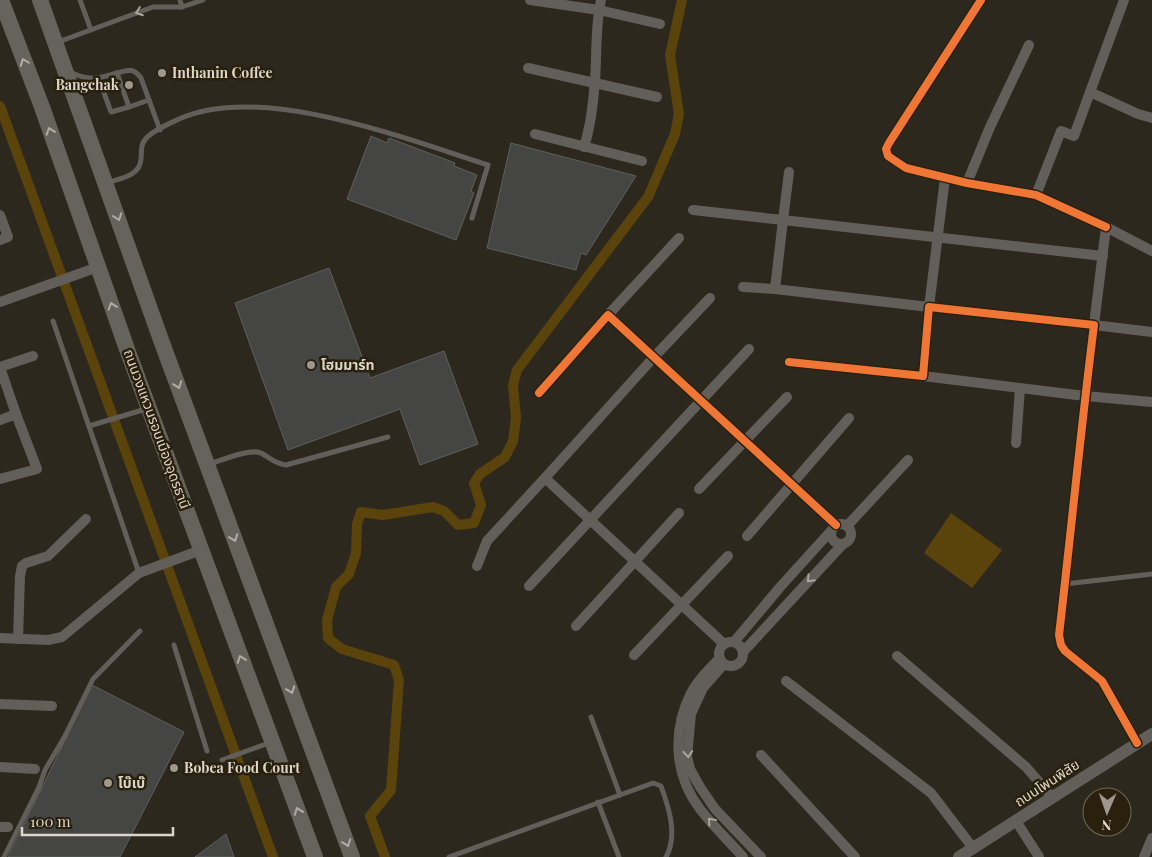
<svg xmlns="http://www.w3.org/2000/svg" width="1152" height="857" viewBox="0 0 1152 857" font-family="'Playfair Display','Noto Sans Thai',serif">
<rect width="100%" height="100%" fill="#2d281e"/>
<polygon fill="#5b430c" points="951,513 1002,550 972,588 924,553"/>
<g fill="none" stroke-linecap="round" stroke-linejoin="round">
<g stroke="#5b430c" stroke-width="10">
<polyline points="0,106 273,857"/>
<polyline points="385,857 370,816 391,790 399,680 394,665 342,649 328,638 327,620 336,587 349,574 356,553 357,524 361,512 383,515 433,507 444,511 458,525 474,523 481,505 474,483 480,474 505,457 513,441 516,418 513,385 517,370 648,197 675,134 679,114 670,55 682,0"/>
</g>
</g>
<g fill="#454644" stroke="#5e605e">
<polygon points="371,136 387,143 389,138 455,163 454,166 477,175 471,191 474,193 456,240 347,199"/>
<polygon points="511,143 636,176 586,255 581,253 576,270 487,248"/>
<polygon points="329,268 370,378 444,351 478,444 420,465 400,409 288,450 235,303"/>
<polygon points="92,685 184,732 120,857 8,857"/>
<polygon points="226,834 234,857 195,857"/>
</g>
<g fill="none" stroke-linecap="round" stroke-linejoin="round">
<g stroke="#625f5a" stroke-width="5">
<polyline points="80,0 91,30"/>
<polyline points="180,0 182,7"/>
<polyline points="58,42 153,7 182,7 203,0"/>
<path d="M70 72C88 81 98 79 117 73L129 107 111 112 99 79"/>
<path d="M117 73C129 70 133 67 141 78L160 130"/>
<polyline points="129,107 149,100"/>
<path d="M107 183C121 178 140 176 141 159 142 153 140 147 144 141 150 131 169 124 179 119 260 82 406 139 488 165L472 218"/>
<polyline points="53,321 139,573"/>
<polyline points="89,426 146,409"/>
<path d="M210 464C222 460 250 448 261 453 270 458 276 464 286 465L388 437"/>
<polyline points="1065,584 1152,574"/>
<polyline points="174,645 207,751"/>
<polyline points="591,717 620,795"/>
<polyline points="222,760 269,743"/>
<polyline points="598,802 619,857"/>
<polyline points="4,857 39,787 45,770 65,736 93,679 140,631"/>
<path d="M449 857 653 783 661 786C669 808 678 835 666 857"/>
</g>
<g stroke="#625f5a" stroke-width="10">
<polyline points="530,0 599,10 660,24"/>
<polyline points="981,0 889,143 886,149 888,156 906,168 967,183 1036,195 1106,227"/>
<polyline points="528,68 657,97"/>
<polyline points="1090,92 1124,0"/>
<polyline points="535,134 642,161"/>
<path d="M584 147C591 125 593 103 595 81 597 54 595 27 601 0"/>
<polyline points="789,172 783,220 1103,256"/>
<polyline points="967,183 990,127 1029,45"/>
<polyline points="1036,195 1061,131 1074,136 1090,92 1138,114 1152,118"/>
<polyline points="693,210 783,220 775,289 929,307 945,178"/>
<polyline points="0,215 8,237 0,240"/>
<polyline points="1152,251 1106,227 1094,325 1152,332"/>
<polyline points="743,287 775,289"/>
<polyline points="0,302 98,267"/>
<polyline points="608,315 679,238"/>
<path d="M789 362 923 376 929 307 1094 325C1081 428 1071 532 1059 635L1061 645 1065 651 1102 681 1137 743"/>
<polyline points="0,367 33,356"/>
<polyline points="923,376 1085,396 1152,402"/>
<polyline points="539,393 608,315 836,525"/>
<polyline points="0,420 16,414"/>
<polyline points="1016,443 1020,388"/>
<polyline points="545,478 654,357 710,298"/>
<polyline points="0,479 37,469 16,414 0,367"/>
<polyline points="699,489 787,397"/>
<circle cx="841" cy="534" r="10"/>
<polyline points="847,526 908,460"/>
<polyline points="747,536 849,418"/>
<polyline points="477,566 487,541 545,478 724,644"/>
<polyline points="529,586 749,349"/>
<polyline points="576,626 679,513"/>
<polyline points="0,638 48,640 62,637 139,573 201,550"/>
<polyline points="18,639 20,576 22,566 26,563 48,556 86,519"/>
<circle cx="731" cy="654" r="12"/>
<polyline points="734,642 781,586 830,532"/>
<polyline points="743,652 843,544"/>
<polyline points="634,655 728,556"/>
<polyline points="897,656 1026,767 1052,797"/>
<path d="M720 658C709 669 698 680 691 693 672 731 674 775 700 809 713 826 729 841 743 857"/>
<polyline points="724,664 703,688 691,714 687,756 690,769 700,787 715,809 761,857"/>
<polyline points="786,681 931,793 973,848"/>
<polyline points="0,704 52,706"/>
<polyline points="761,755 855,857"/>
<polyline points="0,767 35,769"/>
<polyline points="1016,821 1039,857"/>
<polyline points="0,827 8,827"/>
<polyline points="1144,857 1152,838"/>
</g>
<polyline stroke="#625f5a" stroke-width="12" points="959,857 1152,734"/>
<g stroke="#66625c" stroke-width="16">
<polyline points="1,0 42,107 128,352 315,857"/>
<polyline points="40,0 161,340 352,857"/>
</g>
<defs>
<g id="cycleway">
<polyline points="981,0 889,143 886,149 888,156 906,168 967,183 1036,195 1106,227"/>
<path d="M789 362 923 376 929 307 1094 325C1081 428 1071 532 1059 635L1061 645 1065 651 1102 681 1137 743"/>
<polyline points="539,393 608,315 836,525"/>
</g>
</defs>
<use href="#cycleway" stroke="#29200e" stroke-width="11"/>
<use href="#cycleway" stroke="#f07635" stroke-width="8"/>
</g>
<defs><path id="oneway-chevron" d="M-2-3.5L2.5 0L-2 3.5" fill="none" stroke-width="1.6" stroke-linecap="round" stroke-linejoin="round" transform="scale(1.25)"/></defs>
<g stroke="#aba69d">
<use href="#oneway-chevron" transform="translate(139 12) rotate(160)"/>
<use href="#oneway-chevron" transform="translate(810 579) rotate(134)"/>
<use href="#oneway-chevron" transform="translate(688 754) rotate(85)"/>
<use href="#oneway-chevron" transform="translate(711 821) rotate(-132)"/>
</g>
<g stroke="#b2ada4">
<use href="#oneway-chevron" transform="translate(24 62) rotate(-111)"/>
<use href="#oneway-chevron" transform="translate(50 131) rotate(-109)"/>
<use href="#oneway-chevron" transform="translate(118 217) rotate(70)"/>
<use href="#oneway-chevron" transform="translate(112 306) rotate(-109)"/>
<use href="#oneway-chevron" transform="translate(178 385) rotate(70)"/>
<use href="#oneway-chevron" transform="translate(234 538) rotate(70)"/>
<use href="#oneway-chevron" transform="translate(241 659) rotate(-110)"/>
<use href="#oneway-chevron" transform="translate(291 690) rotate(70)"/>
<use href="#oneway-chevron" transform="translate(298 811) rotate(-110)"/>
<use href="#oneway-chevron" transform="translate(347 843) rotate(70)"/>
</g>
<g fill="#9e988e" stroke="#29200e" stroke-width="2">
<circle cx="162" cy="73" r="5"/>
<circle cx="129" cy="85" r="5"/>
<circle cx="311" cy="365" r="5"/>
<circle cx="174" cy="768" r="5"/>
<circle cx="108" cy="783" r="5"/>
</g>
<g text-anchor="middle" stroke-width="5" stroke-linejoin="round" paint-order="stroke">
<g font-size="14" font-weight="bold" fill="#dbd5ca" stroke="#29200e" text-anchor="start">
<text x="172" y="78">Inthanin Coffee</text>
<text x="119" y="90" text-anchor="end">Bangchak</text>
<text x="321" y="370">โฮมมาร์ท</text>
<text x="184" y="773">Bobea Food Court</text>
<text x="118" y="788">โบ๊เบ๊</text>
</g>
<g font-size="14" fill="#dbd5ca" stroke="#29200e">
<text transform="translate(157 429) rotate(70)" y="5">ถนนวงแหวนรอบเมืองอุดรธานี</text>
<text transform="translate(1047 783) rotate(-33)" y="5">ถนนโพนพิสัย</text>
</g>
</g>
<g transform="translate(1107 812) rotate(182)"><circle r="24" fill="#29200e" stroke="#706859"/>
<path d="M0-4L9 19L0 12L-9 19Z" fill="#9e988e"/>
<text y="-8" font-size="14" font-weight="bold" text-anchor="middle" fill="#dbd5ca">N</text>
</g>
<path d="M22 827v8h151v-8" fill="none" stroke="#dbd5ca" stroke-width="2.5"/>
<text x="30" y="827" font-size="15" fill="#dbd5ca" stroke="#29200e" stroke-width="4" paint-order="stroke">100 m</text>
</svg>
